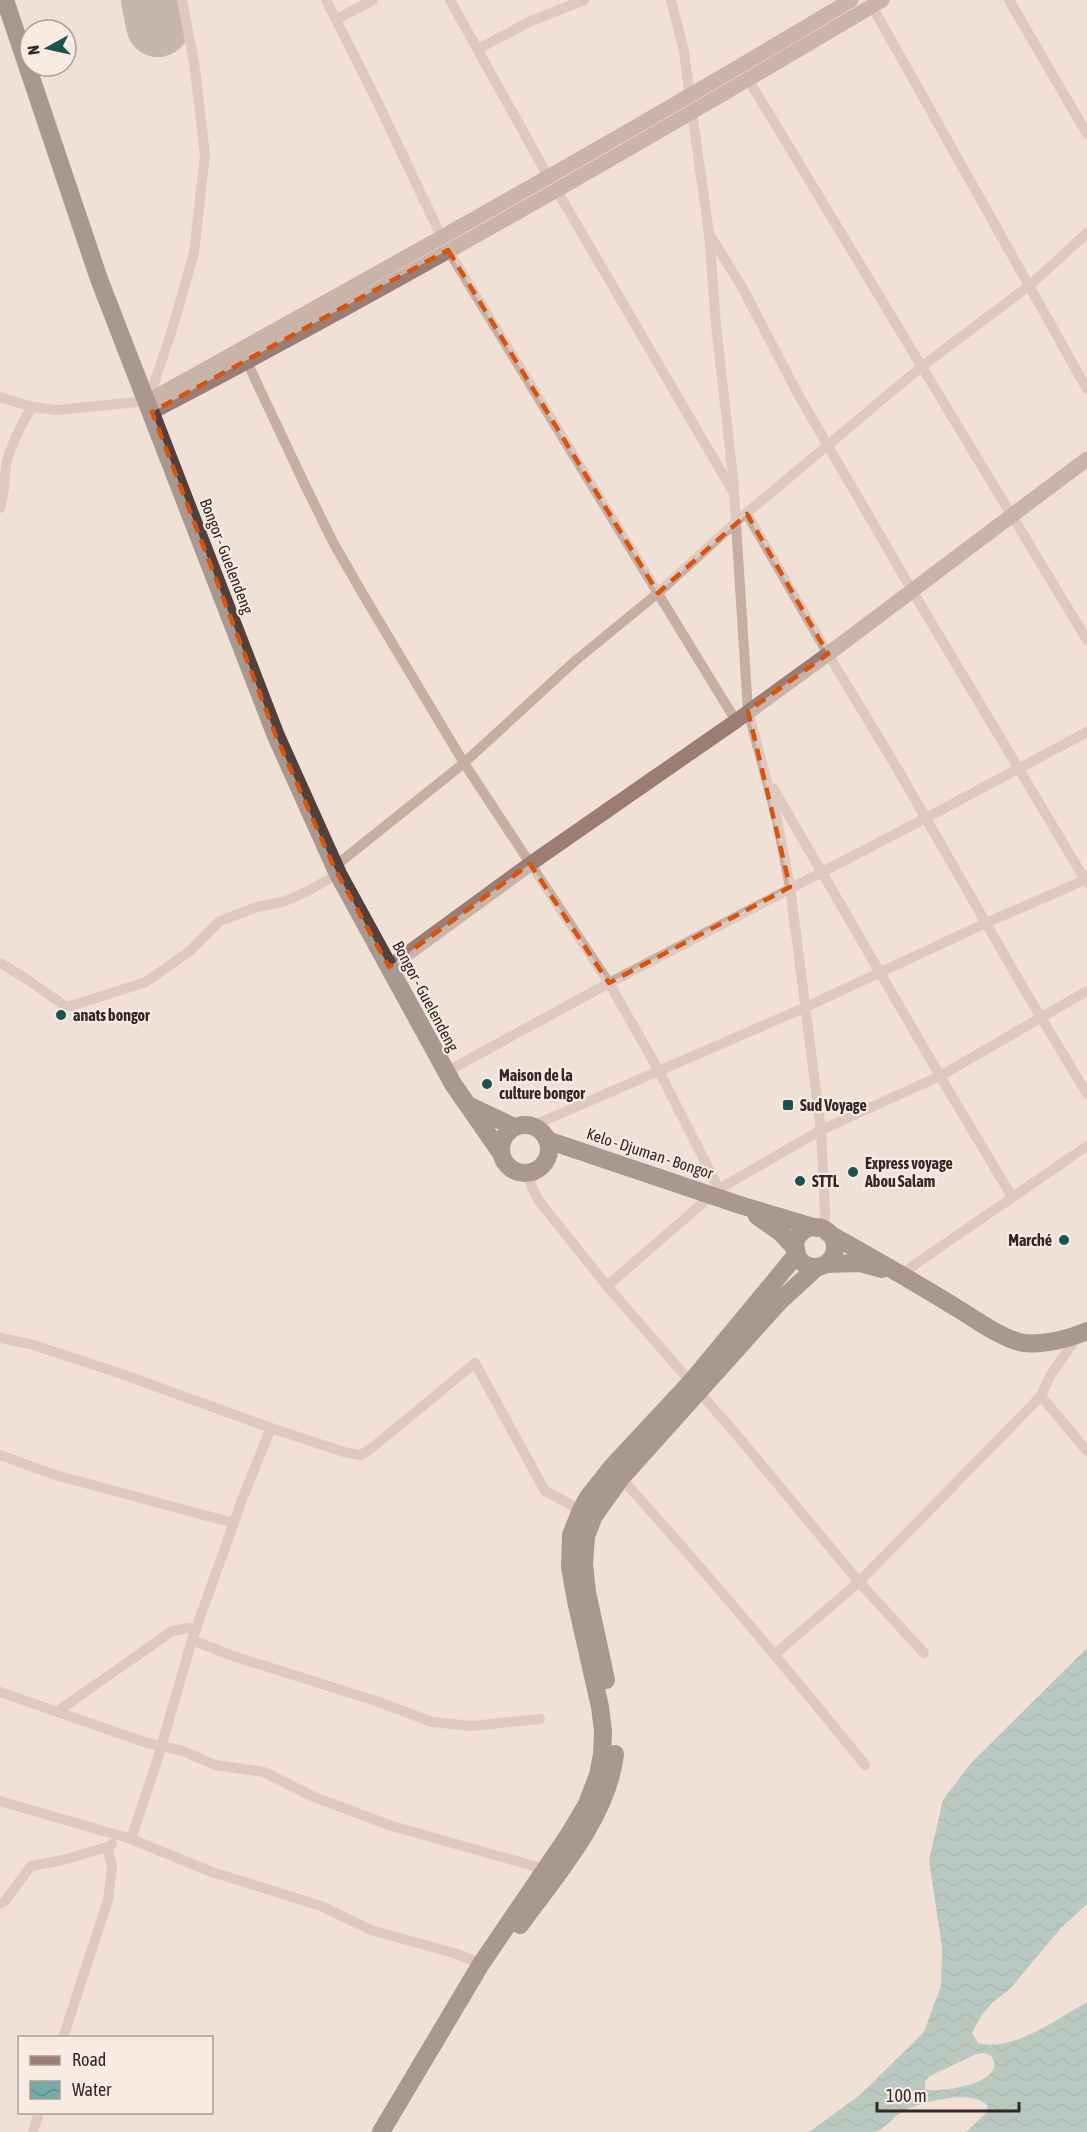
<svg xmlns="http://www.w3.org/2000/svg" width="1087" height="2132" viewBox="0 0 1087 2132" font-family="'Asap Condensed',sans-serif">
<defs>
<pattern id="water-waves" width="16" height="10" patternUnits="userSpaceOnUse" patternTransform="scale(1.5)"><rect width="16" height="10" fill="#76aca7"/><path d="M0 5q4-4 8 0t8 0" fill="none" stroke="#618c88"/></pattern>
</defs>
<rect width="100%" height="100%" fill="#f0e0d6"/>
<path fill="url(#water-waves)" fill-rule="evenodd" d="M1087 1648V1904L1061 1928 1010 1989 993 2002 981 2016 972 2033 978 2043C1011 2053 1059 2018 1087 2002V2132H966L986 2113 988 2106C973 2088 918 2102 900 2113 892 2118 883 2131 874 2132 853 2132 830 2132 809 2132L860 2095 924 2032 941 1986 942 1948 929 1860 943 1800 971 1763ZM983 2053C988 2054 992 2055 994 2061 1000 2085 939 2093 925 2089V2081L930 2076 976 2054Z"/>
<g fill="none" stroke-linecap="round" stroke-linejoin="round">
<polyline stroke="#91847e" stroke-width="64" points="153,0 158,25"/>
<g stroke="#c7aea3" stroke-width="10">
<polyline points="326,0 378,103 442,238"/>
<polyline points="450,0 549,178"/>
<polyline points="671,0 684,51 690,97"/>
<polyline points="1009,0 1087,134"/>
<polyline points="872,6 1087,389"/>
<polyline points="337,19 373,0"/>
<polyline points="478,49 531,21 584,0"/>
<polyline points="748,79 1087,640"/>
<polyline points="692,112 709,233 716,325 733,477 748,711 776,815 790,887 821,1130 825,1210 824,1230"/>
<polyline points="556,189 732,490"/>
<polyline points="710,235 742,287 799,396 913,592 1087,883"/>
<polyline points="448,250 736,721"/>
<polyline points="247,362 304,483 334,544 364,596 464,763 609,983 659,1071 719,1189"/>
<polyline points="0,397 33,407 56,410 148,401 172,330 194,253 205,154 194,62 182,0"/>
<path d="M0 508C5 495 4 481 6 466 8 452 24 417 33 407"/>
<polyline points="747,514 828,654 897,768 1021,984 1087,1094"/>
<polyline points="773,788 940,1076 1012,1197"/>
<polyline points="334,867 464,763 575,661 658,593 736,522 921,367 1029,286 1087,233"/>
<polyline points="0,963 25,978 65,1006 71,1006 146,982 190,951 220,921 257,907 283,902 306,892 338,874"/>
<polyline points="446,1072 609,983 926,818 1087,732"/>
<polyline points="532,1126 806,1007 986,923 1087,879"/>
<polyline points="528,1172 532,1187 539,1201 607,1286 741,1440 859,1582 924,1653"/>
<polyline points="901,1274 1087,1146"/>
<polyline points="607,1286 719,1189 821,1130 940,1076 1087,991"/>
<polyline points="0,1338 30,1344 116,1372 271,1428 347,1453 361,1455 373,1447 475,1363 545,1491 581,1510"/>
<polyline points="1041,1396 1087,1451"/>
<polyline points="0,1455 55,1475 234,1523"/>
<path d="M621 1478C706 1572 786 1667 865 1765"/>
<polyline points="192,1640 233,1656 379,1702 432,1722 472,1726 540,1719"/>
<polyline points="775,1654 859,1582 1041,1396 1050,1376 1077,1337"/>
<polyline points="0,1692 147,1743 183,1751 215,1765 264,1772 314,1797 389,1825 544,1869"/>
<polyline points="58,1711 172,1631 189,1628 196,1629"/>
<polyline points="0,1801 131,1839 212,1872 321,1906 371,1930 454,1953 481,1964"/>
<polyline points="131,1839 157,1761 192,1640 243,1497 271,1428"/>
<polyline points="0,1904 5,1901 31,1866 63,1860 107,1847 112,1844"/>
<polyline points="63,2038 108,1900 112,1867 107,1847"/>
<polyline points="33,2132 39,2112"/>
</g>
<g stroke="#9b7d74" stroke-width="15">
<path d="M148 401C384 270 620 139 851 0"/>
<path d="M152 412C399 283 642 143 882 0"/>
<polyline points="389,967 530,864 736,721 828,654 1087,459"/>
</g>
<g stroke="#53403c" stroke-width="18">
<polyline points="5,0 99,279 276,736 338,874 453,1084 501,1153"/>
<polyline points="470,1106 514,1127"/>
<circle cx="525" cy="1149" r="24"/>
<polyline points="547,1140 740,1205 817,1228"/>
<polyline points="757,1216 781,1233 796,1249"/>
<circle cx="815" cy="1247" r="20"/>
<path d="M828 1233C871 1257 913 1281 955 1307 974 1318 1003 1340 1024 1343 1044 1345 1069 1339 1087 1331"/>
<polyline points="827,1264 860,1263 882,1269"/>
<polyline points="606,1680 587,1592 584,1564 586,1536 594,1516 621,1478 780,1301 817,1267"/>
<path d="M520 1925C556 1875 608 1817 615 1754"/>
<polyline points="381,2132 481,1964 568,1836 587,1804 598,1775 602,1754 603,1731 600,1707 576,1601 570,1567 571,1535 581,1510 588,1497 611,1468 691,1382 797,1254"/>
</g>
</g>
<path d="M0 0H1087V2132H0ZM448 250 658 593 747 514 828 654 748 711 790 887 609 983 530 864 389 967 334 867 276 736 152 412Z" fill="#f0e0d6" fill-opacity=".55" fill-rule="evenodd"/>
<path fill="none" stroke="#d6540e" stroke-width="4.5" stroke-dasharray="12 8" stroke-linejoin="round" d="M448 250 658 593 747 514 828 654 748 711 790 887 609 983 530 864 389 967 334 867 276 736 152 412Z"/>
<g fill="#1b534e" stroke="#f8ebe2" stroke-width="2">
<circle cx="61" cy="1015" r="6"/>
<circle cx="487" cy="1084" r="6"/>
<rect x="782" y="1099" width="12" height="12" rx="3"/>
<circle cx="853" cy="1172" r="6"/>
<circle cx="800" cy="1181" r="6"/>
<circle cx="1064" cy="1240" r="6"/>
</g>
<g text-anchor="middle" stroke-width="4.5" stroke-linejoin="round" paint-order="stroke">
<g font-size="16" fill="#322725" stroke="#f8ebe2">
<text transform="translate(227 556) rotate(69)" y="6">Bongor - Guelendeng</text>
<text transform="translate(426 996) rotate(62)" y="6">Bongor - Guelendeng</text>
<text transform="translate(650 1153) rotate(18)" y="6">Kelo - Djuman - Bongor</text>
</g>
<g font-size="16" font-weight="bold" fill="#322725" stroke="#f8ebe2" text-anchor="start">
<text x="73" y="1021">anats bongor</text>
<text x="499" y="1081">Maison de la<tspan x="499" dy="18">culture bongor</tspan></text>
<text x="800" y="1111">Sud Voyage</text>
<text x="865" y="1169">Express voyage<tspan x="865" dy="18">Abou Salam</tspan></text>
<text x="812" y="1187">STTL</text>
<text x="1052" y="1246" text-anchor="end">Marché</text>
</g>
</g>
<rect x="18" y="2036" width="195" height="78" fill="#f8ebe2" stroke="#a99d96" stroke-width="1.5"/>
<rect x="30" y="2056" width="30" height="9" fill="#9b7d74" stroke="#a99d96" stroke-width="1.5"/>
<text x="72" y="2066" font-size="18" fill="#322725">Road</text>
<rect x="30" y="2081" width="30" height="18" fill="url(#water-waves)" stroke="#a99d96" stroke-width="1.5"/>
<text x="72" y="2096" font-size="18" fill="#322725">Water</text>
<g transform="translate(48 48) rotate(262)"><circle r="28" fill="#f8ebe2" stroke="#a99d96" stroke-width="1.5"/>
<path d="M0-4.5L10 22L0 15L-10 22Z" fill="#1b534e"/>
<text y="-9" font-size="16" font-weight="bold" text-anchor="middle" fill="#322725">N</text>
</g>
<path d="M877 2102v9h142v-9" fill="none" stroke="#322725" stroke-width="3"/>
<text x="886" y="2102" font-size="18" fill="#322725" stroke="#f8ebe2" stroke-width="4.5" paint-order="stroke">100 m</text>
</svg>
